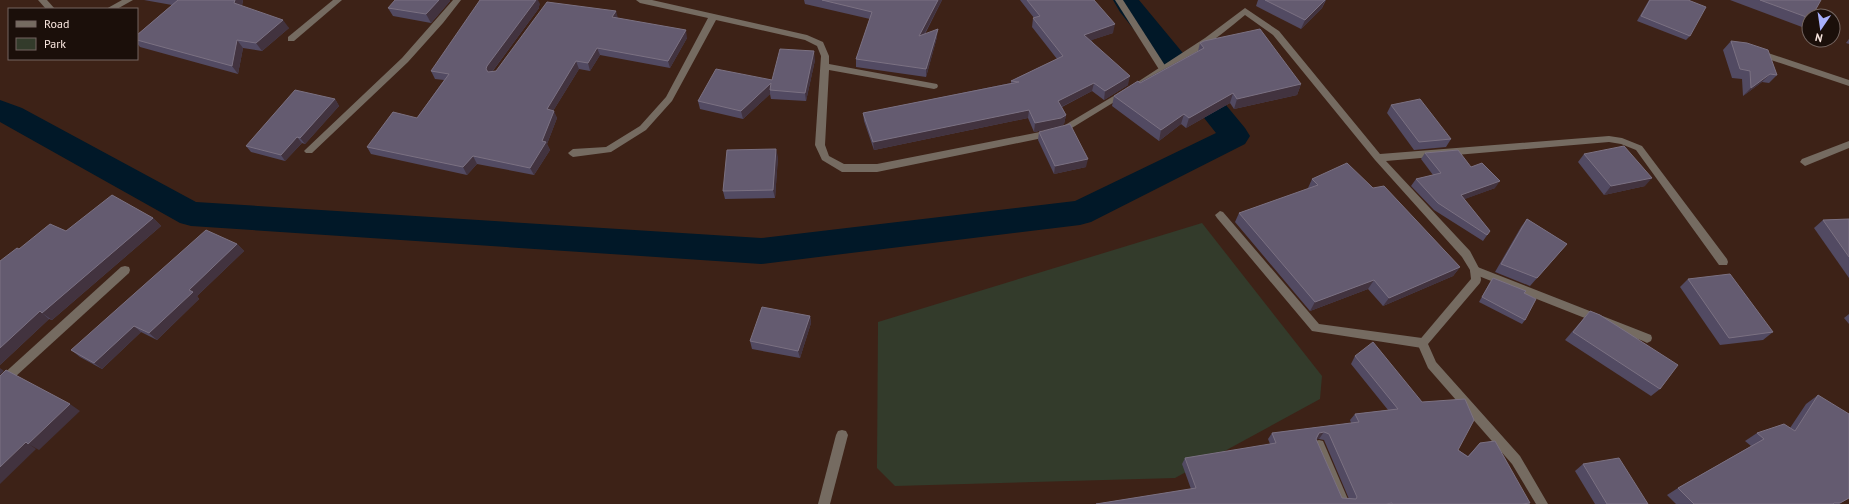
<svg xmlns="http://www.w3.org/2000/svg" width="1849" height="504" viewBox="0 0 1849 504" font-family="'PT Sans',sans-serif">
<rect width="100%" height="100%" fill="#3d2217"/>
<polygon fill="#333b2b" points="1202,223 1322,376 1320,399 1175,478 895,486 877,468 878,322"/>
<g fill="none" stroke-linecap="round" stroke-linejoin="round">
<polygon fill="#011828" fill-rule="evenodd" points="1113,0 1139,0 1245,128 1250,136 1245,144 1091,222 1080,225 761,264 191,226 180,223 0,122 0,100 22,108 196,202 761,238 1075,201 1216,133 1120,12"/>
<g fill="#756b61" fill-rule="evenodd">
<polygon points="1115,0 1123,0 1166,67 1167,69 1166,71 1160,71"/>
<polygon points="1220,211 1223,212 1319,324 1422,338 1426,340 1427,343 1426,346 1422,348 1312,331 1217,218 1215,215"/>
<polygon points="1475,266 1651,335 1652,338 1651,341 1647,343 1643,341 1471,273 1470,270 1471,267"/>
</g>
<g fill="#756b61" fill-rule="evenodd">
<polygon points="38,0 47,0 55,9 46,9"/>
<polygon points="122,0 133,0 117,9 106,9"/>
<polygon points="333,0 342,0 294,41 288,41 288,37"/>
<polygon points="453,0 461,0 443,23 408,62 312,153 306,153 304,151 306,149 402,58"/>
<polygon points="636,0 652,0 807,35 823,42 829,56 829,64 937,84 938,86 937,88 934,89 829,70 825,145 829,156 844,164 877,164 1060,128 1122,91 1125,90 1129,93 1062,134 877,172 842,172 822,160 815,145 821,56 817,46 805,40 716,20 672,101 646,130 611,152 573,157 570,155 568,153 573,149 606,147 640,126 666,97 708,18 640,3"/>
<path d="M1245 8 1279 31 1380 154 1609 136 1622 138 1642 146 1727 259 1728 262 1727 265H1719L1636 150 1621 144 1609 142 1386 161 1470 251 1480 270 1481 280 1480 283 1428 344 1436 362 1520 456 1548 504H1536L1512 464 1428 368 1417 343 1471 279 1470 270 1462 257 1375 160 1273 35 1245 15C1214 42 1180 63 1145 85H1139L1138 83 1139 81 1205 38Z"/>
<polygon points="1759,50 1849,80 1849,86 1756,55 1755,53 1756,51"/>
<polygon points="1849,141 1849,148 1805,166 1800,162 1802,159"/>
<polygon points="125,266 129,267 130,270 129,273 4,387 0,389 0,377 121,267"/>
<polygon points="842,430 846,431 848,435 830,504 818,504 836,435 838,431"/>
<polygon points="1319,440 1323,441 1350,504 1338,504 1313,445 1315,441"/>
</g>
</g>
<g fill="#524a62" fill-rule="evenodd">
<polygon points="144,0 243,0 242,6 289,28 262,51 243,48 238,74 140,47 137,43 137,35 172,5"/>
<polygon points="804,0 942,0 925,34 937,37 926,77 856,67 856,59 870,19 805,4"/>
<polygon points="1020,0 1094,0 1113,33 1091,40 1128,85 1104,100 1092,91 1062,107 1066,115 1064,124 1059,127 1034,132 1028,118 874,150 864,121 863,113 1011,83 1011,81 1057,59 1032,27 1033,18 1034,18"/>
<polygon points="1258,0 1326,0 1322,8 1301,29 1256,6"/>
<polygon points="1649,0 1688,0 1690,36 1686,40 1637,21"/>
<polygon points="1730,0 1821,0 1809,16 1809,20 1802,27"/>
<polygon points="450,1 431,23 393,16 388,8"/>
<polygon points="540,4 539,6 539,8 492,72 496,71 618,18 687,38 670,68 600,55 590,71 579,69 553,111 557,118 547,144 550,150 534,175 477,164 467,175 371,154 367,147 417,118 444,80 435,79 431,71"/>
<polygon points="1849,39 1849,44 1846,43"/>
<polygon points="1731,41 1777,75 1769,83 1762,82 1743,96 1742,79 1732,78 1723,50"/>
<polygon points="1200,43 1301,84 1297,95 1234,109 1230,103 1186,128 1181,124 1159,141 1112,106 1114,96 1198,51"/>
<polygon points="815,60 806,101 771,99 770,94 743,119 700,109 698,101 772,80"/>
<polygon points="335,99 339,106 305,144 302,143 285,161 251,152 246,146"/>
<polygon points="1391,105 1451,139 1446,147 1414,150 1387,113"/>
<polygon points="1039,132 1086,167 1054,174 1038,140"/>
<polygon points="1425,153 1471,167 1495,188 1464,199 1490,231 1483,241 1434,210 1411,186 1416,179 1433,175 1421,159"/>
<polygon points="1584,154 1645,186 1604,195 1578,162"/>
<polygon points="778,157 775,198 725,199 723,191"/>
<polygon points="1312,179 1373,188 1460,267 1453,276 1383,306 1368,289 1310,311 1235,222 1239,213 1308,189 1308,188"/>
<polygon points="153,218 161,226 52,320 49,319 0,365 19,249 66,231"/>
<polygon points="1527,219 1567,244 1530,286 1495,272 1521,227"/>
<polygon points="1849,219 1849,278 1814,228 1823,220"/>
<polygon points="237,244 244,251 197,296 199,299 157,340 141,332 102,369 80,357 71,350"/>
<polygon points="1493,278 1525,320 1522,324 1479,302 1490,282"/>
<polygon points="1688,279 1773,332 1763,340 1720,345 1680,287"/>
<polygon points="1590,311 1660,389 1651,396 1565,340 1583,319"/>
<polygon points="1849,314 1849,324 1844,318"/>
<polygon points="810,316 811,323 800,358 752,349 750,341"/>
<path d="M1355 356 1458 450 1468 456 1480 443 1530 503 1528 504H1096L1191 489 1182 464 1185 458 1270 444 1268 439 1272 433 1351 423 1350 420 1355 414 1388 410 1351 364ZM1316 439H1319L1324 440 1349 499 1342 498Z"/>
<polygon points="1818,395 1849,498 1839,504 1676,504 1667,495 1678,488 1751,446 1745,441 1757,433 1790,428 1806,404"/>
<polygon points="1583,464 1648,504 1595,504 1575,471"/>
</g>
<g fill="#42333f">
<polygon points="235,0 243,0 240,12 234,3"/>
<polygon points="439,0 450,0 450,1 431,23 426,14"/>
<polygon points="535,0 538,0 540,4 539,6 539,8 491,73 490,77 486,69 487,66"/>
<polygon points="938,0 942,0 919,44 919,36"/>
<polygon points="1325,0 1322,8 1301,29 1305,20"/>
<polygon points="616,11 618,18 612,17"/>
<polygon points="283,20 289,28 262,51 256,43"/>
<polygon points="1115,24 1113,33 1083,43 1084,35"/>
<polygon points="938,29 937,37 926,77 926,69"/>
<polygon points="686,30 687,38 670,68 668,61"/>
<polygon points="237,40 243,48 238,74 232,66"/>
<polygon points="597,48 600,55 590,71 588,63"/>
<polygon points="814,51 815,60 806,101 805,93"/>
<polygon points="576,61 579,69 550,116 547,109"/>
<polygon points="1770,74 1762,82 1743,96 1751,88"/>
<polygon points="1130,76 1128,85 1104,100 1105,91"/>
<polygon points="771,83 770,90 770,94 743,119 741,111"/>
<polygon points="1094,83 1092,91 1057,109 1058,101"/>
<polygon points="1301,84 1297,95 1234,109 1237,99"/>
<polygon points="1233,93 1230,103 1186,128 1189,118"/>
<polygon points="335,99 339,106 305,144 300,138"/>
<polygon points="1029,110 1028,118 874,150 873,142"/>
<polygon points="554,111 557,118 547,144 550,150 534,175 530,168 542,141"/>
<polygon points="1184,114 1181,124 1159,141 1161,130"/>
<polygon points="1066,115 1064,124 1059,127 1034,132 1035,123"/>
<polygon points="297,137 302,143 285,161 281,155"/>
<polygon points="776,149 778,157 775,198 773,190"/>
<polygon points="473,156 477,164 467,175 463,167"/>
<polygon points="1088,159 1086,167 1054,174 1055,166"/>
<polygon points="1652,178 1645,186 1604,195 1611,186"/>
<polygon points="1500,181 1495,188 1457,202 1461,195"/>
<polygon points="153,218 161,226 52,320 42,313"/>
<polygon points="237,244 244,251 197,296 199,299 157,340 149,333 189,290"/>
<polygon points="1460,267 1453,276 1383,306 1389,298"/>
<polygon points="1374,280 1368,289 1310,311 1315,302"/>
<polygon points="40,311 49,319 0,365 0,348"/>
<polygon points="810,316 811,323 800,358 798,351"/>
<polygon points="134,326 141,332 102,369 94,363"/>
<polygon points="0,368 4,371 0,375"/>
<polygon points="70,404 80,411 39,450 28,444"/>
<polygon points="1324,432 1319,439 1315,440 1319,433"/>
<polygon points="26,442 36,449 0,484 0,467"/>
</g>
<g fill="#645b70" stroke="#7b7182" fill-rule="evenodd">
<polygon points="178,0 235,0 234,3 283,20 256,43 237,40 232,66 137,40 137,35"/>
<polygon points="395,0 439,0 426,14 388,8"/>
<polygon points="480,0 536,0 487,66 486,69 488,72 496,71 547,2 616,11 612,17 686,30 668,61 597,48 588,63 576,61 547,109 554,111 542,141 546,142 530,168 473,156 463,167 367,147 393,112 417,118 449,74 431,71"/>
<polygon points="822,0 938,0 919,36 938,29 926,69 856,59 872,12"/>
<polygon points="1027,0 1094,0 1115,24 1084,35 1130,76 1105,91 1094,83 1058,101 1066,115 1061,118 1035,123 1029,110 873,142 863,113 1019,82 1011,81 1063,56 1033,18 1040,16"/>
<polygon points="1265,0 1325,0 1305,20"/>
<polygon points="1650,0 1688,0 1706,7 1690,36 1641,16"/>
<polygon points="1760,0 1821,0 1812,16 1809,16 1809,18"/>
<polygon points="1260,29 1301,84 1237,99 1233,93 1189,118 1184,114 1161,130 1114,96 1138,81 1140,83 1204,48 1200,43 1204,41"/>
<polygon points="1731,41 1747,43 1768,50 1777,75 1770,74 1751,88 1750,71 1740,69"/>
<polygon points="780,49 814,51 805,93 770,90 771,83 741,111 698,101 716,69 772,80"/>
<polygon points="295,90 335,99 300,138 297,137 281,155 246,146"/>
<polygon points="1420,99 1451,139 1419,142 1391,105"/>
<polygon points="1070,124 1088,159 1055,166 1039,132"/>
<polygon points="1624,146 1652,178 1611,186 1584,154"/>
<polygon points="776,149 773,190 723,191 727,150"/>
<polygon points="1458,150 1471,167 1482,163 1500,181 1461,195 1490,231 1487,235 1438,203 1416,179 1441,173 1425,153"/>
<polygon points="1347,163 1373,188 1384,186 1460,267 1389,298 1374,280 1315,302 1239,213 1318,185 1312,179"/>
<polygon points="112,195 153,218 42,313 40,311 0,348 0,261 17,248 19,249 50,224 66,231"/>
<polygon points="1527,219 1567,244 1537,278 1501,264"/>
<polygon points="1849,219 1849,257 1823,220"/>
<polygon points="206,230 237,244 189,290 193,292 149,333 134,326 94,363 71,350"/>
<polygon points="1730,274 1773,332 1729,338 1688,279"/>
<polygon points="1493,278 1526,291 1524,293 1536,299 1525,320 1482,297"/>
<polygon points="762,307 810,316 798,351 750,341"/>
<polygon points="1590,311 1600,315 1678,365 1660,389 1573,332"/>
<path d="M1373 342 1422 402 1465 399 1474 420 1458 450 1468 457 1480 443 1495 441 1530 503 1522 504H1392V503L1386 504H1096L1196 488 1185 458 1276 443 1272 433 1359 422 1355 414 1398 409 1355 356ZM1324 432 1329 434 1357 497 1356 499 1342 498 1316 439 1319 433Z"/>
<polygon points="6,370 70,404 28,444 26,442 0,467 0,376"/>
<polygon points="1818,395 1849,414 1849,498 1840,503 1834,503 1833,504 1694,504 1678,488 1764,439 1757,433 1784,424 1795,431"/>
<polygon points="1619,458 1648,504 1607,504 1583,464"/>
</g>
<rect x="8" y="8" width="130" height="52" fill="#1b0f0a" stroke="#746560"/>
<rect x="16" y="21" width="20" height="6" fill="#756b61" stroke="#746560"/>
<text x="44" y="28" font-size="12" fill="#fae7e0">Road</text>
<rect x="16" y="38" width="20" height="12" fill="#333b2b" stroke="#746560"/>
<text x="44" y="48" font-size="12" fill="#fae7e0">Park</text>
<g transform="translate(1821 28) rotate(193)"><circle r="19" fill="#1b0f0a" stroke="#746560"/>
<path d="M0-3L7 15L0 10L-7 15Z" fill="#a8b0fc"/>
<text y="-6" font-size="11" font-weight="bold" text-anchor="middle" fill="#fae7e0">N</text>
</g>
</svg>
